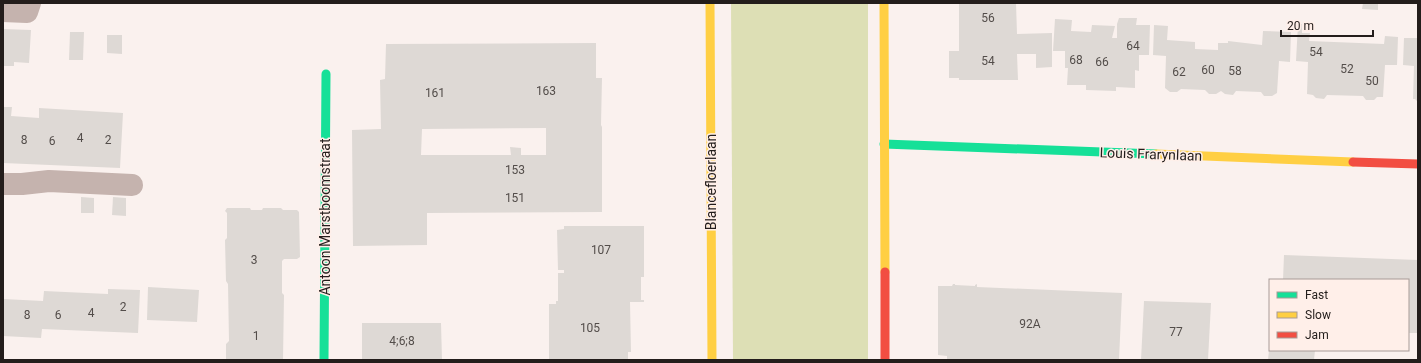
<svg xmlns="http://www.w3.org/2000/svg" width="1421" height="363" viewBox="0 0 1421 363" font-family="Roboto,sans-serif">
<rect width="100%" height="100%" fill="#faf1ee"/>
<polygon fill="#dddfb5" points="731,3 868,3 868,360 733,360"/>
<g fill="#ded9d5" fill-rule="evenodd">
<polygon points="959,3 1016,3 1017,34 1052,33 1052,67 1036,68 1036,54 1017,54 1018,80 959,80 959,78 949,78 949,51 959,51"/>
<polygon points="1363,3 1378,3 1378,10 1362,9"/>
<polygon points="1119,18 1137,18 1136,25 1150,25 1149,55 1139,55 1139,71 1135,70 1135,88 1116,87 1116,91 1086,90 1086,85 1067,85 1068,68 1065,68 1065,51 1053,51 1055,19 1072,20 1071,31 1091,32 1092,25 1115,26 1112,38 1117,38 1117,24"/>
<polygon points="1298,24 1302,24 1302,33 1310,33 1309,41 1384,44 1385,36 1398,37 1397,65 1385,65 1383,97 1377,97 1374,100 1366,100 1363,96 1327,95 1324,99 1316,98 1313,95 1307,94 1308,62 1296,61"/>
<polygon points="1154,25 1168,26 1167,40 1195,42 1195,49 1218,50 1218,43 1228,43 1228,41 1262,45 1263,31 1291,32 1290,62 1279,61 1277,93 1272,96 1264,96 1261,92 1236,91 1233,95 1225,94 1221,91 1216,94 1209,94 1205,90 1181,89 1177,92 1170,92 1165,88 1166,56 1153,55"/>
<polygon points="3,29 31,30 29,63 14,62 14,66 3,66"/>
<polygon points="70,32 84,32 83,60 69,60"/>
<polygon points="107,35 122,35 122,54 107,53"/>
<polygon points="1404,38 1417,38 1418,102 1415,99 1413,99 1414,66 1403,65"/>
<path d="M596 43V78H602L601 125 602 127V212L427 213V245L353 246 352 130 381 129 380 80 385 79 386 44ZM546 128V155H521V148L510 147 511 155H421L422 129Z"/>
<polygon points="3,107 12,107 11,116 39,118 39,108 123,113 120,168 3,163"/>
<polygon points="81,197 94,198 94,213 81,213"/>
<polygon points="113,197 126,198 126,216 112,215"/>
<polygon points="227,208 250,208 251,210 262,210 263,208 281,208 283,210 297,210 299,212 300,257 297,259 284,259 282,261 282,293 284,295 283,360 226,360 226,344 229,341 228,284 226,281 225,240 227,238 227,213 225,211"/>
<polygon points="564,226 644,226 644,277 641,277 641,300 644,300 644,302 630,302 631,352 628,352 628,360 549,360 549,304 556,304 556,301 558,301 558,273 564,273 564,270 558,270 557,230 564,229"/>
<polygon points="1284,255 1418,260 1418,333 1408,333 1408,280 1283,280"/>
<polygon points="953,284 955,284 955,285 975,286 975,285 977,284 977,287 1122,293 1119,360 947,360 947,356 938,355 938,286 952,286"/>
<polygon points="148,287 199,290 197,322 147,320"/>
<polygon points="108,289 140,290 138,333 42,329 41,338 3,336 3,299 43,301 44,291 108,294"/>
<polygon points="1144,301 1211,303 1208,360 1141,360"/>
<polygon points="362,323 441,323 442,360 362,360"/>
<polygon points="1269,350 1315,350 1314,360 1268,360"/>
</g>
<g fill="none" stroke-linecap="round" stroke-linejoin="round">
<g stroke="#c5b3ae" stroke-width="22">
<polyline points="3,11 27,12 30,3"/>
<polyline points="3,184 22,184 49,181 132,185"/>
</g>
<g stroke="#16e098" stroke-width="9">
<polyline points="884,144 1156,154"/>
<polyline points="324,360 326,74"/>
</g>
<g stroke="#ffcf43" stroke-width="9">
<polyline points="710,3 712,360"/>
<polyline points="884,3 885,272"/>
<polyline points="1156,154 1353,162"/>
</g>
<g stroke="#f24e42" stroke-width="9">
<polyline points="1353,162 1418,164"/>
<polyline points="885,272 885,360"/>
</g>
</g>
<g text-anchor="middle" stroke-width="3" stroke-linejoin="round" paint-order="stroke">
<g font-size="12" fill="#534d4a">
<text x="988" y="22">56</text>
<text x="1133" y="50">64</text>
<text x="1316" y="56">54</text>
<text x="1076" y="64">68</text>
<text x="988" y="65">54</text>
<text x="1102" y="66">66</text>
<text x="1347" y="73">52</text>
<text x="1208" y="74">60</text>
<text x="1235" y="75">58</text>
<text x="1179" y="76">62</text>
<text x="1372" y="85">50</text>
<text x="546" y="95">163</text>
<text x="435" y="97">161</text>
<text x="80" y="142">4</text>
<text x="24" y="144">8</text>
<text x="108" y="144">2</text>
<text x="52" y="145">6</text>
<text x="515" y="174">153</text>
<text x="515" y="202">151</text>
<text x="601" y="254">107</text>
<text x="254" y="264">3</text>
<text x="123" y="311">2</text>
<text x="91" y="317">4</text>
<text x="27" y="319">8</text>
<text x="58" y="319">6</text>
<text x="1030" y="328">92A</text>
<text x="590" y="332">105</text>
<text x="1176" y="336">77</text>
<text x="256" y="340">1</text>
<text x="402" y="345">4;6;8</text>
</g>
<g font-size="14" fill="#231d1b" stroke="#ffefe9">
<text transform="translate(1151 154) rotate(2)" y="5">Louis Frarynlaan</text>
<text transform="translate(711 182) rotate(-90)" y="5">Blancefloerlaan</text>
<text transform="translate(325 217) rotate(-90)" y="5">Antoon Marstboomstraat</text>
</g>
</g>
<rect width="1421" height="363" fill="none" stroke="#231d1b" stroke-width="8"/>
<rect x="1269" y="279" width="140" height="72" fill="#ffefe9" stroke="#a79b97"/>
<rect x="1277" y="292" width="20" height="6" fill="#16e098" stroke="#a79b97"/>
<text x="1305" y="299" font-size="12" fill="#231d1b">Fast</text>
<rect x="1277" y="312" width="20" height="6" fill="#ffcf43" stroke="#a79b97"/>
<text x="1305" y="319" font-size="12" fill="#231d1b">Slow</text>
<rect x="1277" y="332" width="20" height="6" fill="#f24e42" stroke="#a79b97"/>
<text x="1305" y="339" font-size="12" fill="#231d1b">Jam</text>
<path d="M1281 30v6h92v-6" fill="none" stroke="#231d1b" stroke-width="2"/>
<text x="1287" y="30" font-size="12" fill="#231d1b" stroke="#ffefe9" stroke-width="3" paint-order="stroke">20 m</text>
</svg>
